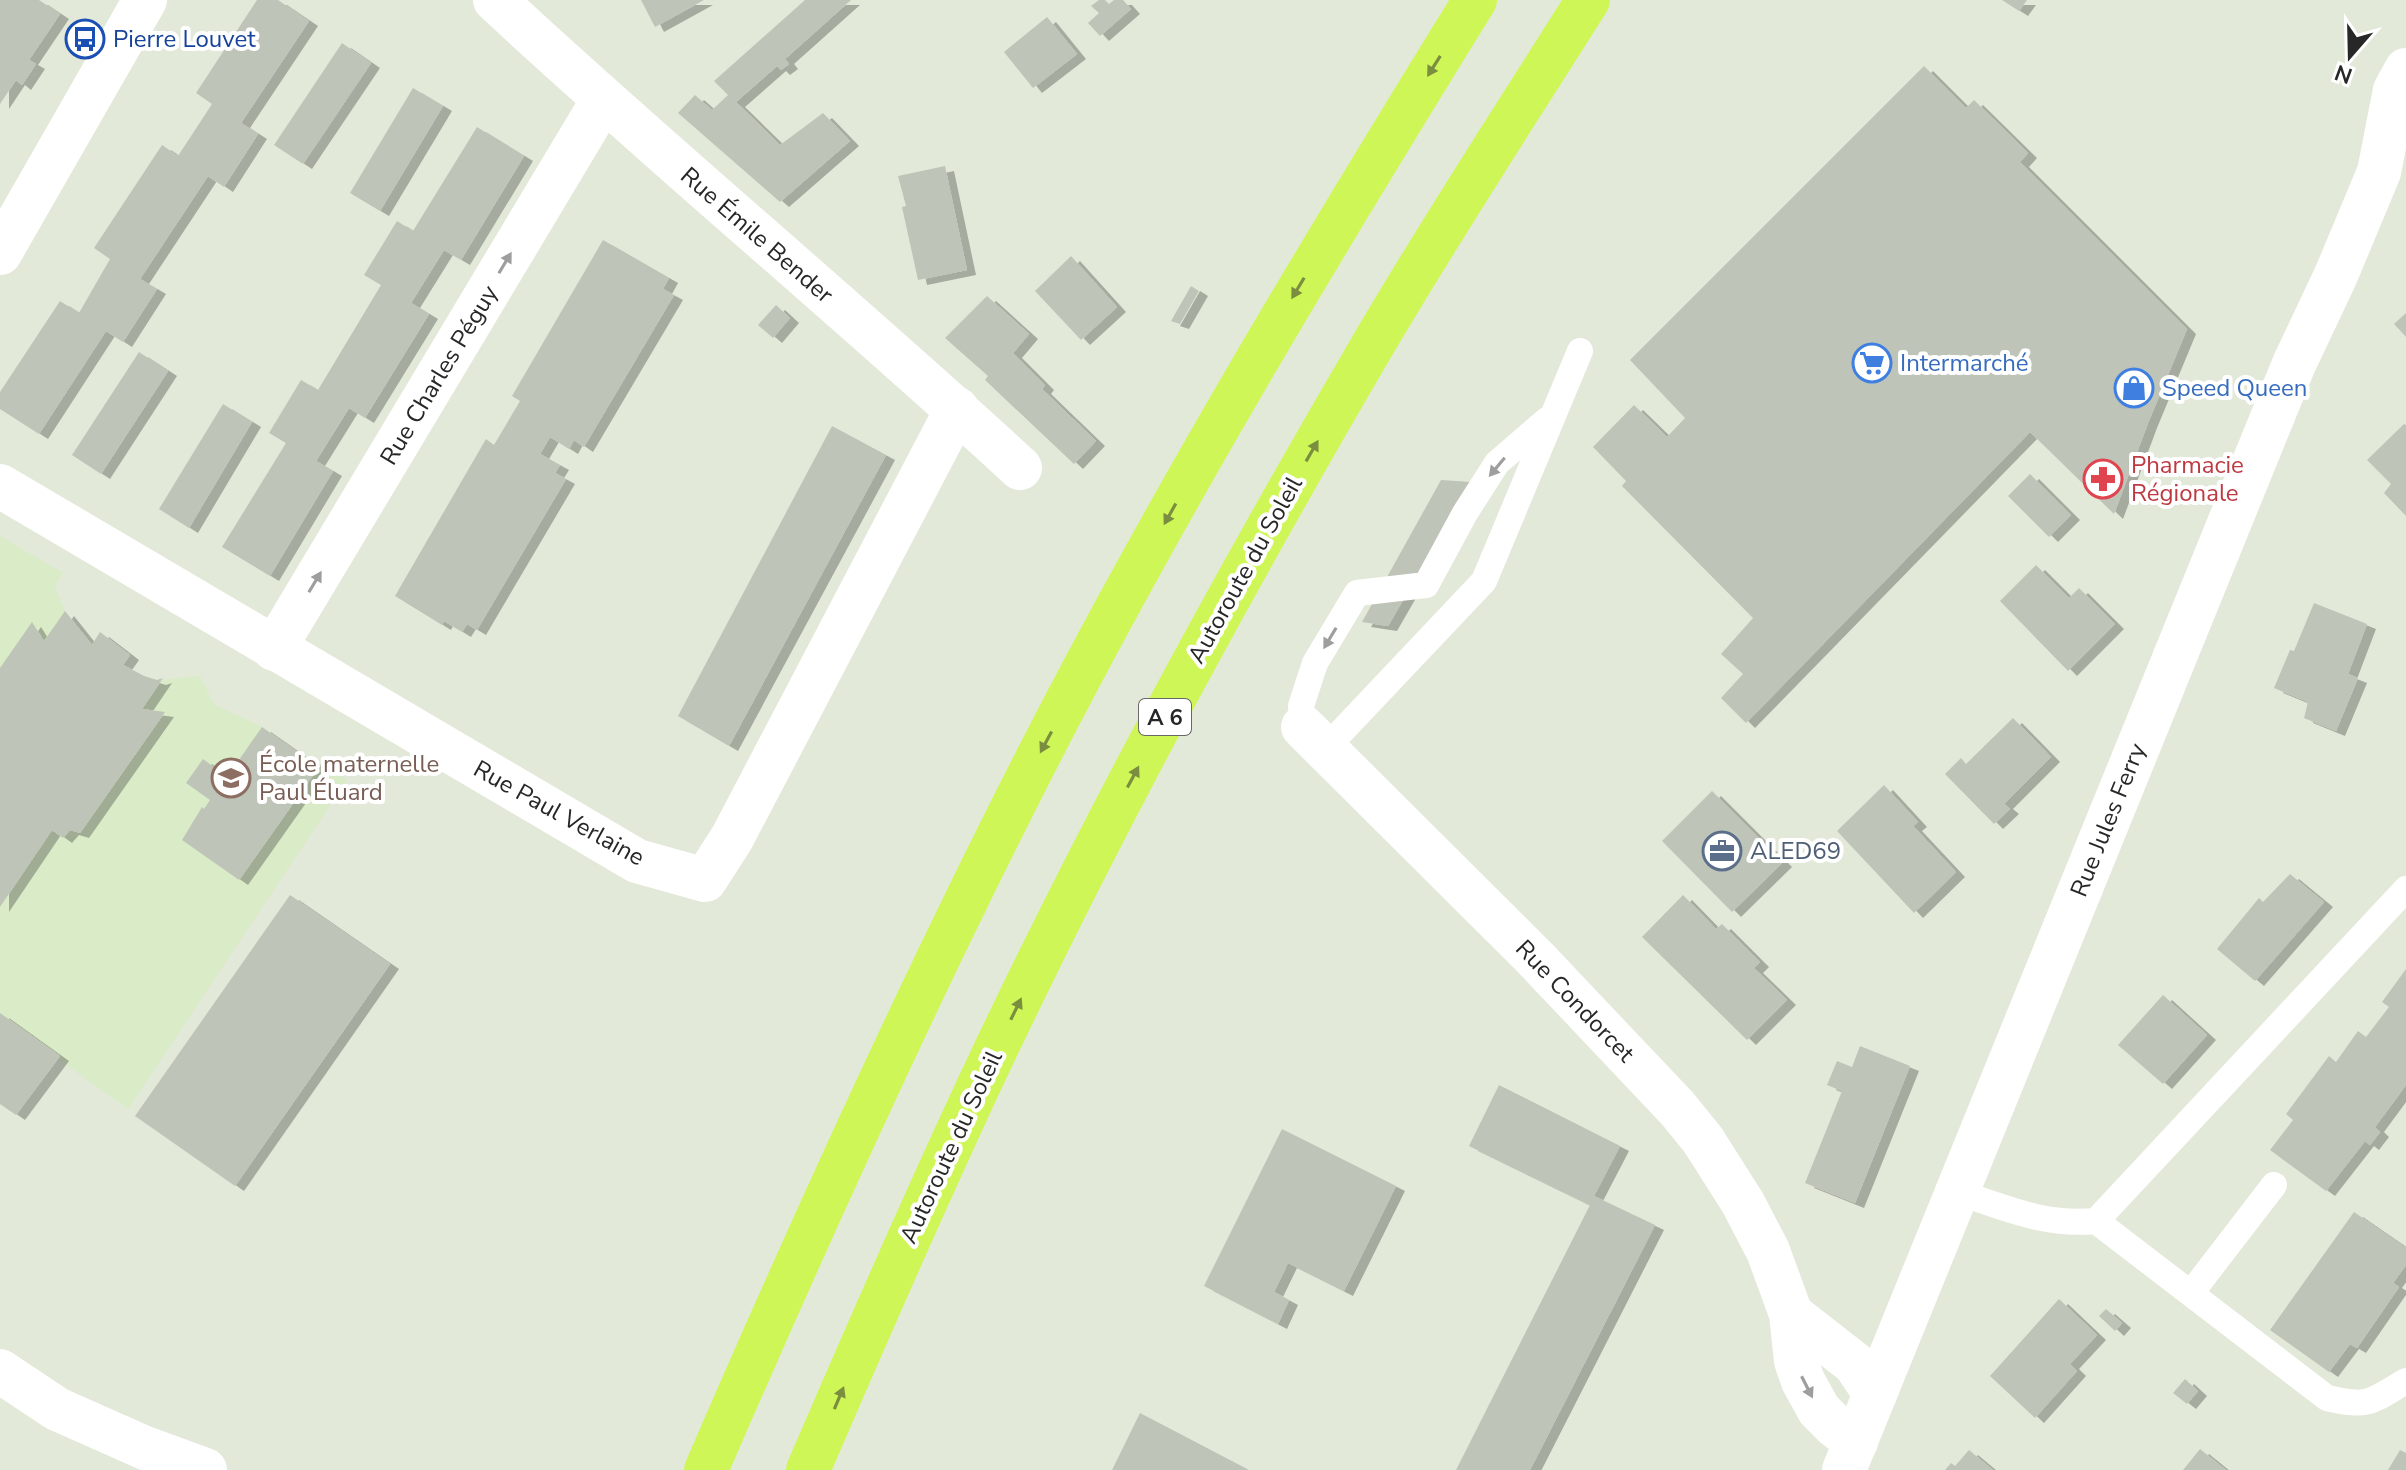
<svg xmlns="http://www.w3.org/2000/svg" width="2406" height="1470" viewBox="0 0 2406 1470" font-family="'Nunito Sans',sans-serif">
<defs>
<filter id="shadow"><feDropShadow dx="9" dy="5" stdDeviation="0" flood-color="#0004"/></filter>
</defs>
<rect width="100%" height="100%" fill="#e3e9d9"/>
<polygon fill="#daebc8" points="0,536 63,573 55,586 65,611 91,644 100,632 130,655 123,666 144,676 157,680 200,676 214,704 262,727 306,758 321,764 347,780 128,1109 58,1059 16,1115 0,1104"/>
<g fill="#bfc4b9" filter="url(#shadow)">
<polygon points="0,0 39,0 60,14 29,60 36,64 22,85 16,80 0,104"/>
<polygon points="257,0 278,0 309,21 241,123 258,134 224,187 208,176 140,279 157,289 123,342 106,331 39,434 0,409 0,392 60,301 79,313 110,259 94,248 162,145 178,156 212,104 196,93"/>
<polygon points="641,0 704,0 655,27"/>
<polygon points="805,0 851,0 785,59 789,64 781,70 777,66 736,102 780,145 823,113 850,141 780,202 678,113 695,95 712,110 728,95 714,81"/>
<polygon points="1099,0 1105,0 1109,4 1114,0 1123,0 1131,9 1100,36 1088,23 1099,13 1091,6"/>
<polygon points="2002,0 2027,0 2019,11"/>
<polygon points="1047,17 1077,54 1033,88 1004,52"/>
<polygon points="342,43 371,63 303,164 274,145"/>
<polygon points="1924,66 1966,108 1974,100 2028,153 2020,162 2187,329 2148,423 2114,514 2030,432 1746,723 1721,698 1743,674 1721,654 1753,618 1622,486 1626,481 1593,447 1634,405 1667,437 1685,418 1630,360"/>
<polygon points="413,88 443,106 380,211 350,193"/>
<polygon points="477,127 524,156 461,260 444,250 411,303 429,314 365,418 349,408 316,461 333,471 270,576 222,547 286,443 269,433 301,380 318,390 381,285 364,275 397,221 413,231"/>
<polygon points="945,166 967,270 918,280 902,207 906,206 898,176"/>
<polygon points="603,240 669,278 663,289 674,295 584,447 574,440 569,449 550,437 540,454 560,465 555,473 566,479 477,630 467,624 462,632 444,621 442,625 395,596 486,439 494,445 520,401 512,396"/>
<polygon points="1071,256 1117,307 1081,340 1035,291"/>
<polygon points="1191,286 1199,291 1180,324 1171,321"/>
<polygon points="987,296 1029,334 1013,353 1045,385 1042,389 1096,441 1074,464 985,380 988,376 945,338"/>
<polygon points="776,305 790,318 773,338 758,325"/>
<polygon points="2406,313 2406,337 2394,324"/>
<polygon points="139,352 168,371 101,474 72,455"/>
<polygon points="223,404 252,422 189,528 159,509"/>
<polygon points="2404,424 2406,425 2406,516 2384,493 2391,484 2367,460"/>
<polygon points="832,426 886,455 729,746 678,716"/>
<polygon points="2030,474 2071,515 2049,537 2008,496"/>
<polygon points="1441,480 1471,482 1388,626 1362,622"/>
<polygon points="2036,565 2069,598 2079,588 2115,624 2068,671 2000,601"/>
<polygon points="2314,603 2367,624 2348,674 2358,678 2336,731 2304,718 2308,702 2274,688 2290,650 2294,651"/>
<polygon points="65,611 92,645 100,632 130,655 123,665 144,676 157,680 163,678 142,709 165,712 80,833 70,830 63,838 52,830 0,907 0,668 32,622 44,641"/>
<polygon points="2013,718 2051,757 2004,804 2010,809 1994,824 1945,774 1961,758 1966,764"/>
<polygon points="262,727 306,758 321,764 239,880 182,840 202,807 204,809 210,800 186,783 203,759 227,777"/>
<polygon points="1884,785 1918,822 1913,826 1956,872 1914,913 1837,831"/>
<polygon points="1712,791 1783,862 1732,912 1662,841"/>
<polygon points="2290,874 2324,902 2255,981 2217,949 2259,898 2263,902"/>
<polygon points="290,895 390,964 235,1186 135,1116"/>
<polygon points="1683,895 1716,929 1722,924 1760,962 1754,968 1787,1000 1747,1040 1642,937"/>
<polygon points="2406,969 2406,1085 2375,1127 2380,1132 2370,1145 2365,1141 2326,1191 2270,1150 2293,1120 2286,1114 2329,1056 2336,1062 2358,1031 2366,1037 2389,1007 2382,1002"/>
<polygon points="2163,995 2207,1035 2163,1084 2118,1045"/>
<polygon points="0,1013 60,1056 16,1115 0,1104"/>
<polygon points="1860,1046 1910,1066 1855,1203 1805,1183 1842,1091 1827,1085 1837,1061 1852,1067"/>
<polygon points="1499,1085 1620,1146 1594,1196 1655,1225 1530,1470 1456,1470 1590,1205 1469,1146"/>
<polygon points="1282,1129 1396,1186 1344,1291 1288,1263 1274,1292 1289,1300 1278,1324 1204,1286"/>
<polygon points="2354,1212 2406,1248 2406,1265 2393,1283 2399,1287 2357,1348 2350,1344 2329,1372 2270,1330"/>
<polygon points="2059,1299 2097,1335 2070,1364 2077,1371 2035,1418 1990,1376"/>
<polygon points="2106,1309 2122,1323 2115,1331 2099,1316"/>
<polygon points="2185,1379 2198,1391 2187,1404 2173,1393"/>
<polygon points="1140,1413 1249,1470 1112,1470"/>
<polygon points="2200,1449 2226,1470 2183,1470"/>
<polygon points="1969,1450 1993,1470 1945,1470 1951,1463 1955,1466"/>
<polygon points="2400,1450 2406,1453 2406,1470 2388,1470"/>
</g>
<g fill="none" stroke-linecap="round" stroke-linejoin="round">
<g stroke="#fff" stroke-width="26">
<polyline points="1303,727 1301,706 1315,663 1357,593 1426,585 1465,513 1497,463 1548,419"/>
<polyline points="1325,749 1484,581 1580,351"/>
<path d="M1957 1192C2006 1208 2044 1226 2096 1221L2327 1398C2369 1408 2370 1402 2406 1381"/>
<polyline points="2096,1221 2406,889"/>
<polyline points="2191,1293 2274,1185"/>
</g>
<g stroke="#fff" stroke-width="44">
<path d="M495 0C667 160 848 309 1020 468"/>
<polyline points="0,253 145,0"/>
<polyline points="0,486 637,861 705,880 732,838 957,409"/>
<polyline points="274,649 603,100"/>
<polyline points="1303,727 1534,957 1677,1108 1703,1140 1743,1203 1768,1251 1791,1314 1796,1361 1803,1381 1819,1410 1834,1425 1856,1442"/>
<polyline points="1791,1314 1855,1364 1875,1394"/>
<polyline points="0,1371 57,1409 145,1448 205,1470"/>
<polyline points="1844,1470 2294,364 2336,275 2379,172 2395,90 2406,70"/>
</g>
<g stroke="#cff657" stroke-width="44">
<path d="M706 1470C811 1227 920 987 1041 751 1173 494 1323 246 1475 0"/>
<path d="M808 1470C863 1342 919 1214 978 1087 1096 835 1230 589 1371 348 1440 230 1515 116 1588 0"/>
</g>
</g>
<defs><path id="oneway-solid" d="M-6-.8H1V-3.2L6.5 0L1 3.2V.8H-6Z" transform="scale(2)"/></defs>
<g fill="#7b8e3f">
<use href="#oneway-solid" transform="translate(1434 66) rotate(122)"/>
<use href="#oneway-solid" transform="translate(1298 288) rotate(121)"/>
<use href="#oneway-solid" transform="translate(1312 451) rotate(-60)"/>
<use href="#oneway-solid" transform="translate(1170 514) rotate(119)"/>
<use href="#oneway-solid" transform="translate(1046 742) rotate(118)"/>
<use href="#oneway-solid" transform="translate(1133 777) rotate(-62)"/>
<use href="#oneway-solid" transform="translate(1016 1009) rotate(-64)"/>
<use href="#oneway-solid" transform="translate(839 1398) rotate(-67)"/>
</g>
<g fill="#9e9e9e">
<use href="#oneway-solid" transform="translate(505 263) rotate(-59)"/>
<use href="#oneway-solid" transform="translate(1497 467) rotate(130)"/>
<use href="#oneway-solid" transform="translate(315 582) rotate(-59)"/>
<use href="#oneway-solid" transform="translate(1330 638) rotate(121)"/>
<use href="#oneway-solid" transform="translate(1807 1387) rotate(63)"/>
</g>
<defs>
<symbol id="bus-ring" viewBox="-11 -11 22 22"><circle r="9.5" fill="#fff" stroke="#1a4fb4" stroke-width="1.5"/><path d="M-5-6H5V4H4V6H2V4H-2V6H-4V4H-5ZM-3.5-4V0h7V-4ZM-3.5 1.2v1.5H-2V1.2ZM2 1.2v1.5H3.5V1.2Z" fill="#1a4fb4"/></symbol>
<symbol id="supermarket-ring" viewBox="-11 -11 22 22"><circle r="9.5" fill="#fff" stroke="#3f7fe0" stroke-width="1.5"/><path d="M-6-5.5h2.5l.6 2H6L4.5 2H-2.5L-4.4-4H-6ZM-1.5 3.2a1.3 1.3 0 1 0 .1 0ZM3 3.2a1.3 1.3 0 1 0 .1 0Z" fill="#3f7fe0"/></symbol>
<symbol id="shop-ring" viewBox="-11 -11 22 22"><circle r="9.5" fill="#fff" stroke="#3f7fe0" stroke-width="1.5"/><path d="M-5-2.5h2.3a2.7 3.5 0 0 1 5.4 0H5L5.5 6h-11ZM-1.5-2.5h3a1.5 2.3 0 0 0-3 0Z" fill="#3f7fe0"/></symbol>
<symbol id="pharmacy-ring" viewBox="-11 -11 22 22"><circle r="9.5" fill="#fff" stroke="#e0444e" stroke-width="1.5"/><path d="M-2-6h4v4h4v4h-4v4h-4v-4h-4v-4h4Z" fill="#e0444e"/></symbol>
<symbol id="school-ring" viewBox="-11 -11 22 22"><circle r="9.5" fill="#fff" stroke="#8d6e63" stroke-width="1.5"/><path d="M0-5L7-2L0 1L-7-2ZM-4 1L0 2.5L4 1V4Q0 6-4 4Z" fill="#8d6e63"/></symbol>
<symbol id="office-ring" viewBox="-11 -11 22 22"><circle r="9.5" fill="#fff" stroke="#5c6f8a" stroke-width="1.5"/><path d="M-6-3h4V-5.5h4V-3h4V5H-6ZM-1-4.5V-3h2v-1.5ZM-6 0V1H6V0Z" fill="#5c6f8a"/></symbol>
</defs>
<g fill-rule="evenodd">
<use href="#bus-ring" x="63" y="17" width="44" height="44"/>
<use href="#supermarket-ring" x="1850" y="341" width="44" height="44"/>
<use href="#shop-ring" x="2112" y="366" width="44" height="44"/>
<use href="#pharmacy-ring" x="2081" y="457" width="44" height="44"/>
<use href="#school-ring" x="209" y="756" width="44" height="44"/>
<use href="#office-ring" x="1700" y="829" width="44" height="44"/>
</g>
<g text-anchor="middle" stroke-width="8" stroke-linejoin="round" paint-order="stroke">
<rect fill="#fff" stroke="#686868" stroke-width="2" x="1139" y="699" width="52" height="36" rx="6"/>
<g font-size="22" font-weight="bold" fill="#272727">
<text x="1165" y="725">A 6</text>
</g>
<g font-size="24" fill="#164399" stroke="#fff" text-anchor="start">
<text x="113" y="47">Pierre Louvet</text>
</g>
<g font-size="24" fill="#272727" stroke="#fff">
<text transform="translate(757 235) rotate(41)" y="8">Rue Émile Bender</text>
<text transform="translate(439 375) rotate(-59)" y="8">Rue Charles Péguy</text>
<text transform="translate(1245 570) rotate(-61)" y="8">Autoroute du Soleil</text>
<text transform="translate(559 813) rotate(29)" y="8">Rue Paul Verlaine</text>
<text transform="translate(2108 820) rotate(-68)" y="8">Rue Jules Ferry</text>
<text transform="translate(1575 1001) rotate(46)" y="8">Rue Condorcet</text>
<text transform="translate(951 1147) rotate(-65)" y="8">Autoroute du Soleil</text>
</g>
<g font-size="24" fill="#366cbe" stroke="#fff" text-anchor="start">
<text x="1900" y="371">Intermarché</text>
<text x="2162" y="396">Speed Queen</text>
</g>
<g font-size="24" fill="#be3a42" stroke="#fff" text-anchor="start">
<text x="2131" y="473">Pharmacie<tspan x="2131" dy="28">Régionale</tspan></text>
</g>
<g font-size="24" fill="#785e54" stroke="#fff" text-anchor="start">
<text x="259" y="772">École maternelle<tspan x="259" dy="28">Paul Éluard</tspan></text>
</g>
<g font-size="24" fill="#4e5e75" stroke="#fff" text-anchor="start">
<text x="1750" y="859">ALED69</text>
</g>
</g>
<g transform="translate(2350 56) rotate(200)" stroke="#ffffff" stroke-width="6" paint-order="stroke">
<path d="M0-6L14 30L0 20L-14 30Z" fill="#272727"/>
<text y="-12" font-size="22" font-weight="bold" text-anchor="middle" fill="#272727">N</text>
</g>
</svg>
